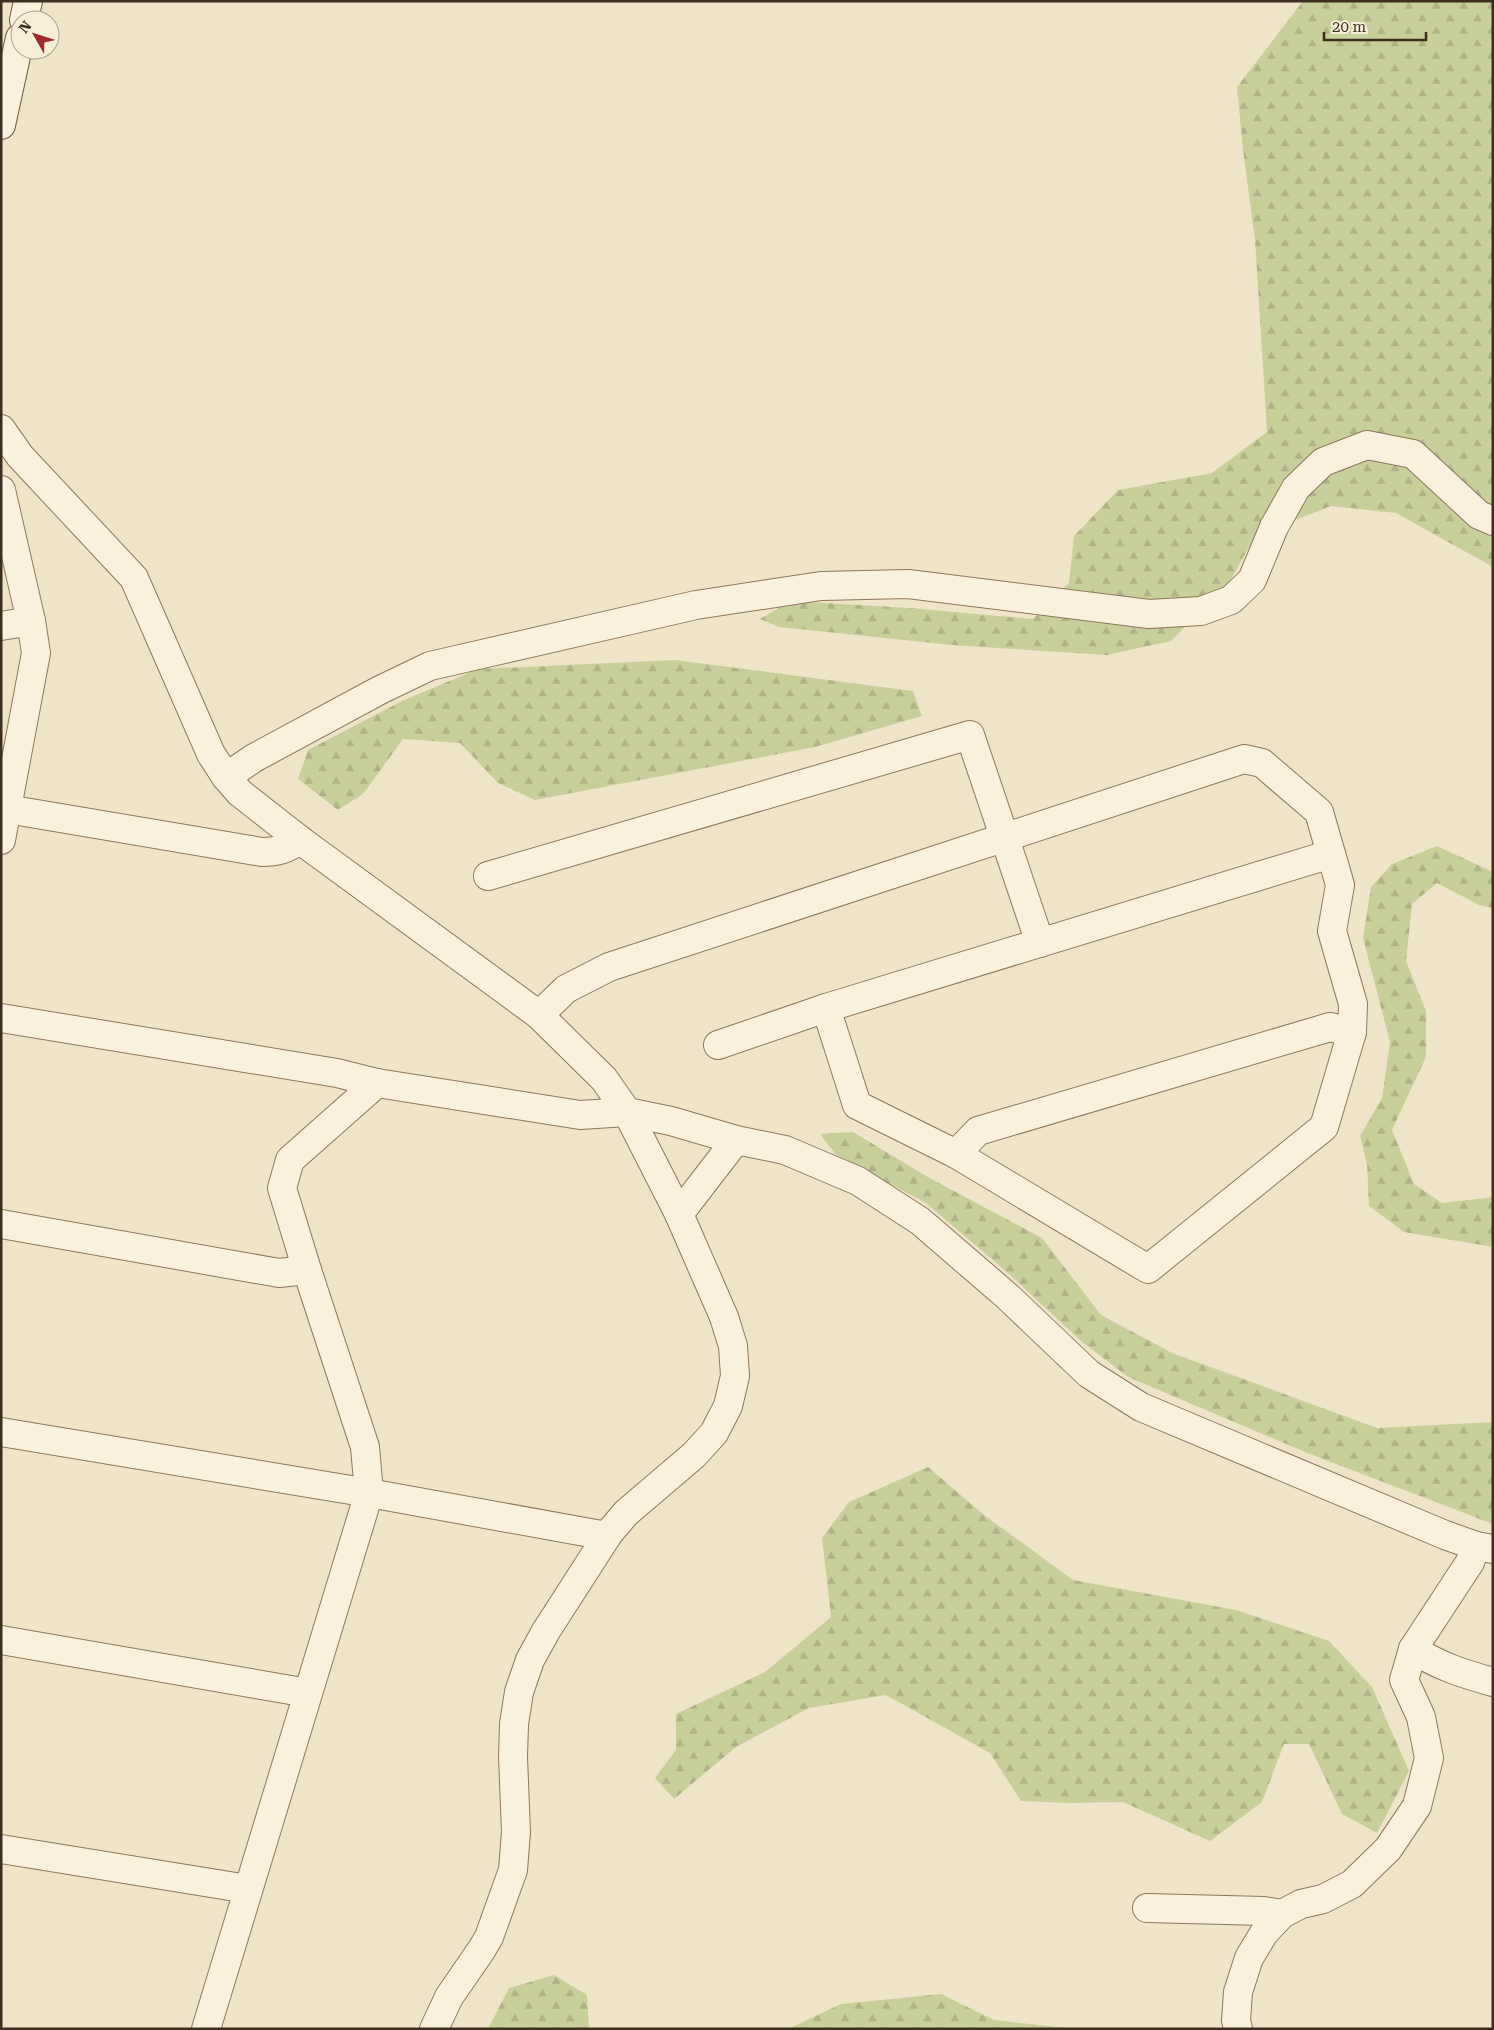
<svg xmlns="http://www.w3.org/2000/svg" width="1494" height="2030" viewBox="0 0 1494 2030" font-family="'Roboto Serif',serif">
<defs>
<pattern id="forest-firs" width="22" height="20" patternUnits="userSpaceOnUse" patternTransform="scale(1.25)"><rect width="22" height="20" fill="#c9cf9b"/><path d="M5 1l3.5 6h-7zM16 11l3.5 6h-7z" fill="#aeb285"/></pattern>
</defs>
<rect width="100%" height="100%" fill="#f0e4c8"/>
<g fill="url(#forest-firs)">
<polygon points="1303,1 1493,1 1493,567 1396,513 1331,506 1255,536 1230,581 1171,641 1107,655 952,645 779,627 760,619 791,601 910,608 1033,619 1069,583 1074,536 1118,490 1212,473 1267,432 1255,240 1243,150 1237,87"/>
<polygon points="675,660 913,691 922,716 815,747 535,800 498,783 460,743 403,739 363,794 338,810 298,779 308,750 402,701 478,669"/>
<polygon points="1437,846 1493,872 1493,908 1479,905 1437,883 1412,904 1406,961 1426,1011 1426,1057 1392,1130 1414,1184 1442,1203 1493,1197 1493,1247 1404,1232 1369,1206 1367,1164 1360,1136 1382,1098 1390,1042 1363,938 1371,887 1392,864"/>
<polygon points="853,1132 926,1176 1042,1238 1101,1315 1172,1353 1377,1428 1493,1422 1493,1524 1310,1454 1128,1377 1081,1341 1008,1273 926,1203 836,1155 820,1134"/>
<polygon points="928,1467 984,1515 1073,1580 1236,1610 1329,1641 1372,1687 1409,1771 1377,1833 1342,1814 1309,1744 1284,1744 1262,1802 1210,1841 1123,1802 1068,1803 1021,1801 990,1753 886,1695 809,1708 736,1747 674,1799 655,1778 676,1750 676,1714 765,1672 831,1617 822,1538 849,1502"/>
<polygon points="554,1975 587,1995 589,2029 488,2029 509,1988"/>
<polygon points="941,1994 994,2020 1075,2029 788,2029 841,2004"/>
</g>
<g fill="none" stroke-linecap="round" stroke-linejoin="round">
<defs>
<g id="street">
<polyline points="1,429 20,456 134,578 211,754 226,777 240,793 300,840 539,1015 604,1079 627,1112 679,1214 724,1317 733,1346 735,1376 728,1406 714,1433 694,1455 626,1513 609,1533 546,1631 530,1660 519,1692 514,1724 513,1757 516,1832 513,1870 489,1937 482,1949 449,1997 434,2029"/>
<polyline points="1,490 31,621 36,653 1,840"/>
<polyline points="1,626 31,621"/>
<polyline points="226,777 254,758 380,690 430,666 696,605 821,586 908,584 1149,614 1201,611 1231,600 1252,580 1274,527 1296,488 1323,462 1367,445 1413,454 1479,515 1493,521"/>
<path d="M1 808 262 852C277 852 287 849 300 840"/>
<polyline points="488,876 970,735 1040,943"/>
<polyline points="826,1008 857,1105 956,1154 978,1131 1330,1027 1352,1032"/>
<polyline points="539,1015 566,989 609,967 1244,759 1262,763 1319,812 1340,885 1332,931 1353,1004 1352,1032 1324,1127 1148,1269 956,1154"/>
<polyline points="1,1018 337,1073 377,1083 580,1115 627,1112 671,1121 736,1140 785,1150 858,1181 920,1221 1007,1296 1089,1374 1141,1407 1445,1535 1476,1546 1493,1549"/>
<polyline points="718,1045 826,1008 1331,854"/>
<polyline points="679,1214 736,1140"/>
<polyline points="1,1224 279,1273 307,1270"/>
<polyline points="1,1432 369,1493 607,1536"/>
<polyline points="1,1640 308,1693"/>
<path d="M1413 1649C1438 1666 1464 1674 1493 1682"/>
<polyline points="1,1849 248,1889"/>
<polyline points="1147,1908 1264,1911 1282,1914"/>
<polyline points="206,2029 369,1493 365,1447 307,1270 282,1188 290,1160 377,1083"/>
<polyline points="1238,2029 1236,2020 1238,1992 1249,1958 1264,1933 1282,1914 1301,1904 1323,1899 1352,1884 1388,1849 1417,1806 1429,1758 1421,1717 1404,1680 1413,1649 1470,1562 1476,1546"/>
</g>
<g id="secondary">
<polyline points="24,20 28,1"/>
<polyline points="1,125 20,38"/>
</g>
</defs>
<use href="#street" stroke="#8d765c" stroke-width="30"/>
<use href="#secondary" stroke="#6f573f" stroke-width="30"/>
<use href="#street" stroke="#faf1dc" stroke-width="28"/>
<use href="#secondary" stroke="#faf1dc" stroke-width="28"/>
</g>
<rect width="1494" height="2030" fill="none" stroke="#3d2e20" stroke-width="5"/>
<g transform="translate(35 35) rotate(309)"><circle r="24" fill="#f7eed8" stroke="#ada18e"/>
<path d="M0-4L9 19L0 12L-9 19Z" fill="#9e2a2b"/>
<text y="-8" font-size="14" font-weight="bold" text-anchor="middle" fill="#3d2e20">N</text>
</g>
<path d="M1324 32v8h102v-8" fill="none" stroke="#3d2e20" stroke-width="2.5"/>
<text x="1332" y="32" font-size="15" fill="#3d2e20" stroke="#f7eed8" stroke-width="4" paint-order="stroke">20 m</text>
</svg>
